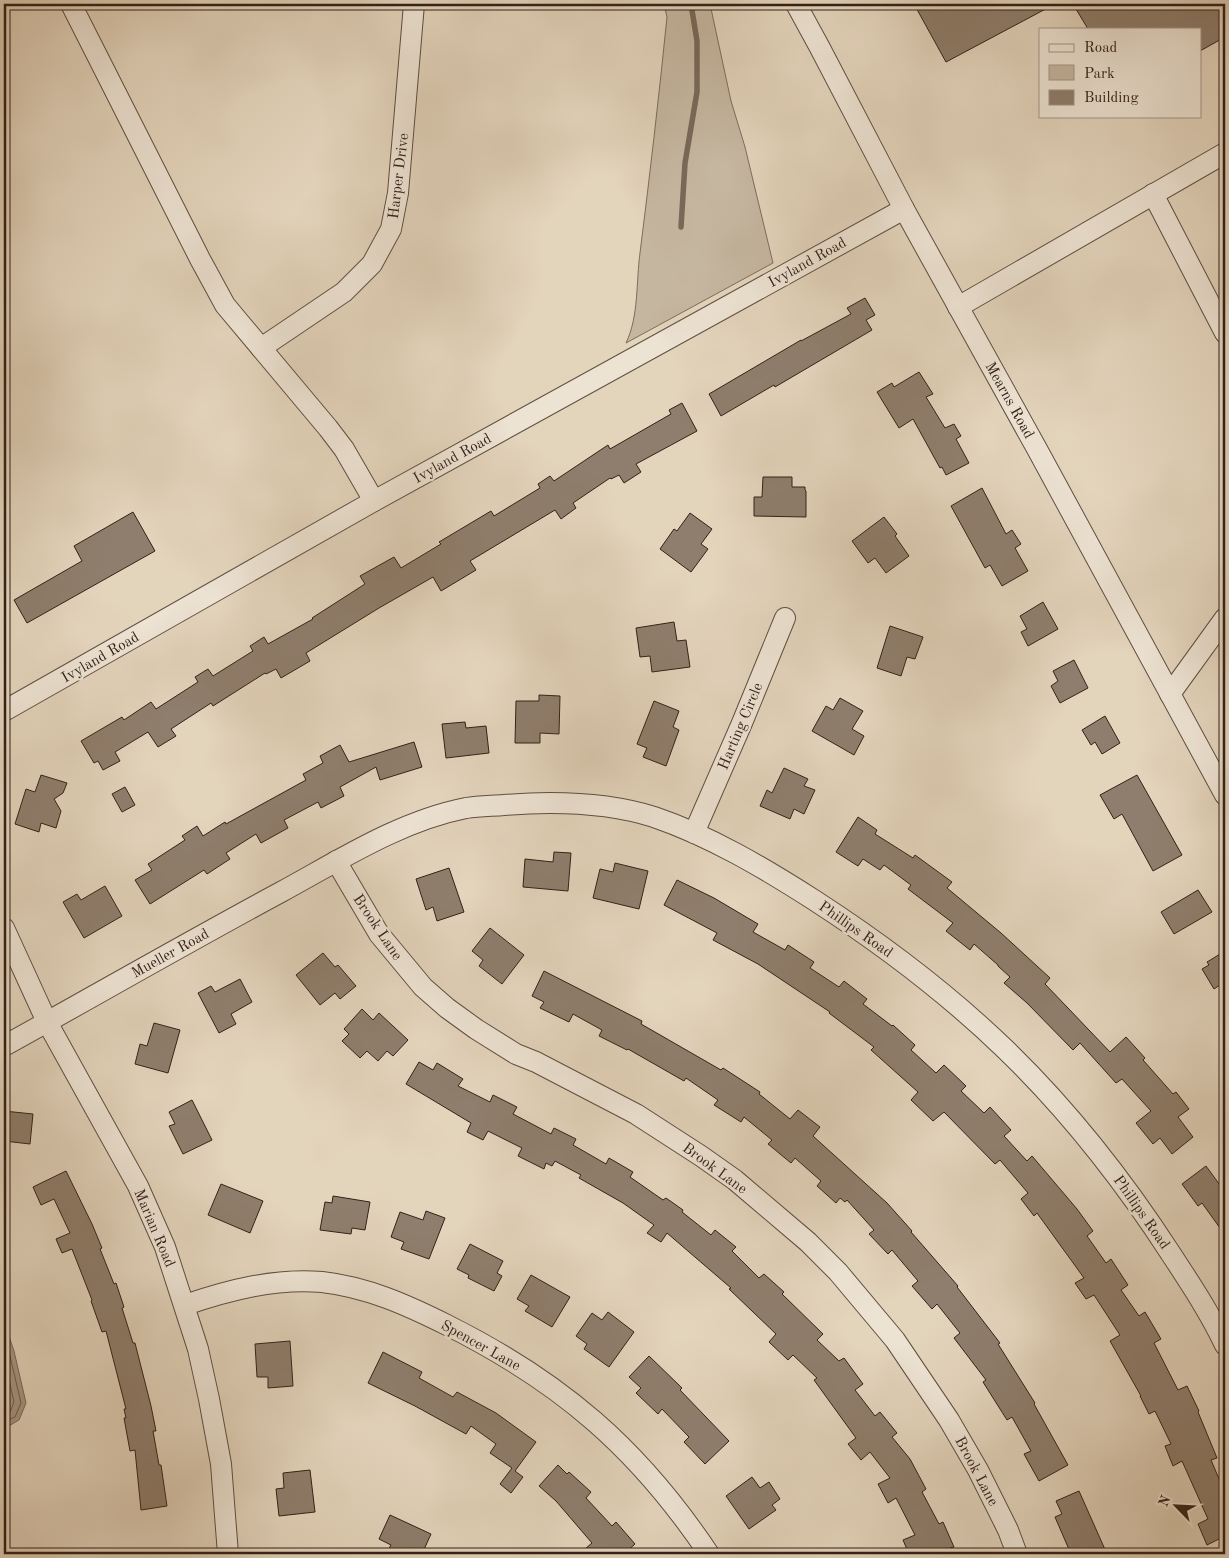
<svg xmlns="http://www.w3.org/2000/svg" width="1229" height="1558" viewBox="0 0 1229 1558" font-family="'Old Standard TT',serif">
<rect width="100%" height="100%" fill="#e3d4bc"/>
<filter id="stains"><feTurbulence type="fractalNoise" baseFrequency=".004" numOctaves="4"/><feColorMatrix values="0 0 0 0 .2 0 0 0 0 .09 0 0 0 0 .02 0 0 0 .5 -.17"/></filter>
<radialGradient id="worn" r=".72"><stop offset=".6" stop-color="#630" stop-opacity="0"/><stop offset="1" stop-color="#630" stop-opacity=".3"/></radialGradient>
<path fill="#c5b6a0" stroke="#7c6c5c" d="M664 4H710L731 101 745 147 773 263 626 343C639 316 636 282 640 253 650 174 659 96 667 17Z"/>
<polygon fill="#a79784" stroke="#796859" points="4,1322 14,1351 26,1403 19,1420 7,1427 4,1424"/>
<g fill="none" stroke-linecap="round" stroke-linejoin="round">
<g stroke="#6d5c4e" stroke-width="1">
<polyline points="4,1337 9,1352 21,1403 15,1417 8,1420 4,1420"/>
<polyline points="4,1358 14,1402 10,1412 4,1414"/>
</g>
<polyline stroke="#796859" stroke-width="5.5" points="681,227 685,163 697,92 697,41 691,4"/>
</g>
<g fill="#8f7e6d" stroke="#332118">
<polygon points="914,4 1055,4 946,62"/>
<polygon points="1073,4 1225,4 1225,37 1200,51 1200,29 1088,29"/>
<polygon points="865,298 875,315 866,320 872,330 775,387 774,385 721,416 709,394 801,340 801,341 851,314 847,308"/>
<polygon points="919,372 933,394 926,397 945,428 954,424 961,436 956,439 969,463 946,475 942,467 940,468 913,419 899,428 877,392 892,383 894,387"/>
<polygon points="682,403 697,431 636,464 641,472 624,483 619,475 611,479 610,478 573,503 576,508 561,519 555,510 470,561 476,570 441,591 433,577 379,608 306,653 310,661 281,678 276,669 266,674 265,673 213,706 211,703 171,729 176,736 158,747 148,732 115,752 120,761 103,770 98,761 94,763 81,741 122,717 124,720 151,702 156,709 198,682 195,677 208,669 213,676 253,651 250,646 264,637 268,644 313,619 312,618 365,584 360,576 394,557 401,568 441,544 439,542 491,511 494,516 540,488 538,484 550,476 554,481 608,445 610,449 671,414 669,410"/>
<polygon points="763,477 792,477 792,487 805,487 805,490 806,491 806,517 754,516 754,497 762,497"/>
<polygon points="982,488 1006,534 1012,530 1021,544 1015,548 1028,571 1002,586 990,565 985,568 951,506"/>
<polygon points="133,512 155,551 27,623 14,600 82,561 74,546"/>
<polygon points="690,513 712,529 701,544 708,549 691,572 660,549 674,529 677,531"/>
<polygon points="884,517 897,534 895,536 909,556 886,573 875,558 868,563 852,541"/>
<polygon points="1043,602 1058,629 1028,646 1021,632 1027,629 1020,616"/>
<polygon points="674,622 677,641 686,640 690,667 652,672 650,656 640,657 636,628"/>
<polygon points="890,626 923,637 915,659 907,657 901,676 877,668"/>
<polygon points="1074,660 1088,688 1060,703 1051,686 1058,681 1053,671"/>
<polygon points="539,695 560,696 559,734 540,733 540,743 515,743 516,701 539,701"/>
<polygon points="840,698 863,711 852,729 864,736 854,755 812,731 826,706 833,710"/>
<polygon points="654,701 679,711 673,727 679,730 666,766 643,757 647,748 637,744"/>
<polygon points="1105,716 1120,743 1102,754 1095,742 1091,745 1082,730"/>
<polygon points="465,722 466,728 486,726 489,753 446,758 442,724"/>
<polygon points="414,742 422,767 380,780 376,767 340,787 344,796 321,808 318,802 284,820 288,828 261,843 256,834 226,853 230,859 207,874 204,870 150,904 135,880 152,870 148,864 185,840 182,836 197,826 203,836 225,822 226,824 306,780 303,774 323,763 320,756 340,745 349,762"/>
<polygon points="784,768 808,779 804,786 815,790 804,814 794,809 790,819 760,806 767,790 772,793"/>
<polygon points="41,775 67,783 63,793 54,799 61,811 56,828 41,823 39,832 15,824 26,789 35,792"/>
<polygon points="1137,775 1182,855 1153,871 1122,814 1114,819 1100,795"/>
<polygon points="125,787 135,805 122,812 112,794"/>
<polygon points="858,817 877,830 875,834 913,858 915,855 952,882 947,888 1001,933 1050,978 1045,984 1110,1052 1126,1037 1145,1058 1143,1060 1173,1094 1176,1092 1189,1109 1178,1117 1193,1137 1172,1154 1160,1138 1153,1144 1136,1123 1151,1111 1122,1079 1116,1083 1080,1043 1073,1050 1027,1003 1004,983 1010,977 998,966 998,965 974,944 970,950 946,931 953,923 908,889 911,885 884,865 880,870 863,859 858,866 836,852"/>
<polygon points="554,852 571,853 568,891 523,887 525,859 553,862"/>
<polygon points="615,863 648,871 639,909 593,898 600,869 613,872"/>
<polygon points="449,868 464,912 437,921 433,907 426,910 416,879"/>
<polygon points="677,880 714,898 758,924 753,932 785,950 788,945 814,962 810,968 839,987 844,981 867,999 863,1004 892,1026 893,1025 915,1045 911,1050 936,1073 944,1065 966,1086 961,1091 984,1113 990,1107 1011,1130 1004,1136 1027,1161 1032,1156 1077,1209 1093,1231 1087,1236 1106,1263 1111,1259 1128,1285 1121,1290 1139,1316 1145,1312 1161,1339 1154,1343 1178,1390 1187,1386 1199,1411 1198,1412 1217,1458 1211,1460 1225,1493 1225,1536 1207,1545 1198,1524 1208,1519 1182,1461 1173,1466 1165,1446 1171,1444 1155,1411 1149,1414 1140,1396 1141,1396 1110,1341 1120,1335 1094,1295 1086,1299 1075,1283 1084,1278 1037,1213 1034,1216 1021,1199 1028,1193 1000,1160 995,1164 944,1112 933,1121 911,1100 918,1092 871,1050 874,1047 829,1013 830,1012 758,964 713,940 717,933 664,905"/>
<polygon points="105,886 122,916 84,938 63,902 77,894 81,900"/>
<polygon points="1198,890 1212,912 1174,934 1161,912"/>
<polygon points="490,928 524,955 502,984 479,966 483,960 472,951"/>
<polygon points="1225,951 1225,995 1220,985 1214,989 1202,969 1209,965 1207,962"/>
<polygon points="323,953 335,967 338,965 356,986 340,999 335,993 320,1005 296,975"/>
<polygon points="544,971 642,1021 641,1024 721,1070 723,1068 760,1092 759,1094 790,1119 798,1110 820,1127 813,1136 887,1203 912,1231 911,1232 958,1286 957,1287 1000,1343 998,1344 1035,1403 1034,1404 1068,1465 1039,1481 1024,1454 1031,1451 1012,1417 1007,1420 983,1382 986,1380 954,1338 960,1333 937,1304 932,1309 912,1286 918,1281 892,1250 888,1254 869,1234 874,1230 847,1200 845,1202 840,1198 836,1203 817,1186 821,1181 795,1158 791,1163 768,1144 772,1140 744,1117 741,1122 714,1105 718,1100 686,1078 684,1081 628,1049 627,1050 599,1036 602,1030 573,1014 569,1022 540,1008 544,1002 532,996"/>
<polygon points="240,979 252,1002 231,1014 236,1024 219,1033 198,993 211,986 215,992"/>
<polygon points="362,1009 373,1020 379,1013 408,1040 393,1056 387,1051 378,1061 367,1051 360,1058 342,1041 349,1034 344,1029"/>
<polygon points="154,1023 180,1030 168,1073 135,1064 140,1044 147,1046"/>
<polygon points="419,1062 433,1070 437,1063 463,1079 458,1086 490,1102 493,1095 517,1107 513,1114 551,1134 554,1128 576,1139 573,1145 606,1164 609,1158 633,1172 630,1177 663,1200 666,1198 683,1210 682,1212 711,1235 715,1230 736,1247 732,1251 759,1278 764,1274 784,1292 782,1294 823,1334 817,1340 839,1361 844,1358 863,1384 855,1390 875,1416 880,1412 897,1433 892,1437 910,1459 926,1489 922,1492 939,1524 943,1522 954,1547 950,1548 953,1554 909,1554 903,1540 915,1535 896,1498 888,1503 878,1484 890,1478 870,1452 861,1460 848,1444 856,1438 814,1380 817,1378 793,1355 788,1360 769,1342 776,1334 729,1289 731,1288 667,1233 661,1242 647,1233 654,1225 623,1203 579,1178 581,1175 555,1161 552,1166 546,1163 544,1169 518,1156 522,1148 488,1131 483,1140 467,1132 471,1123 406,1084"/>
<polygon points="192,1100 212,1140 183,1154 169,1126 175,1124 169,1112"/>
<polygon points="4,1111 33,1114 30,1144 4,1141"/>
<polygon points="1206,1166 1225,1192 1225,1235 1202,1203 1198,1206 1182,1184"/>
<polygon points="66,1171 92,1224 102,1248 100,1249 114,1284 116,1283 124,1307 122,1308 133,1343 135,1343 151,1406 156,1431 153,1431 159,1465 161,1465 167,1506 141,1510 135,1450 130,1451 124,1418 126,1418 124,1409 126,1409 106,1331 102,1332 91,1301 92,1300 72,1249 62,1253 56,1239 70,1233 54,1199 41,1205 33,1187"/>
<polygon points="221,1184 263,1201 250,1233 208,1215"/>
<polygon points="333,1196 370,1202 365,1230 352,1228 351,1234 320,1230 325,1202 332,1203"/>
<polygon points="426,1211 445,1218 429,1259 401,1249 404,1242 391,1237 400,1212 423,1220"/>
<polygon points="470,1244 503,1261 497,1273 502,1276 494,1291 468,1278 469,1275 457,1269"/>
<polygon points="531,1275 570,1297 552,1327 525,1311 529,1306 517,1299"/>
<polygon points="608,1312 634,1332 609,1367 584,1349 587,1344 576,1336 592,1313 602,1320"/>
<polygon points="290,1341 293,1386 268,1388 268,1377 257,1377 255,1344"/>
<polygon points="383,1352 422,1372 419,1378 453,1397 457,1392 496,1413 536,1442 515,1471 523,1477 511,1493 500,1484 512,1468 490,1453 496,1444 471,1426 466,1434 415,1406 368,1383"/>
<polygon points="649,1356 682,1388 680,1390 729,1441 705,1464 684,1442 689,1437 662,1409 658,1414 636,1393 641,1388 629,1377"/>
<polygon points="558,1465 567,1474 569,1472 591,1492 586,1498 612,1526 616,1522 635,1544 624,1554 579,1554 592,1543 556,1501 539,1486"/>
<polygon points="310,1470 315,1512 279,1516 276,1489 284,1488 283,1473"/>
<polygon points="752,1477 760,1488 769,1482 780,1499 772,1505 776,1510 749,1529 726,1496"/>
<polygon points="1079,1491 1107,1554 1071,1554 1055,1517 1062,1514 1056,1501"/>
<polygon points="390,1515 431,1534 422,1554 386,1554 391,1545 379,1539"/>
</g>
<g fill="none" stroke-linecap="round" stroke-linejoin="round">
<defs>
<g id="minor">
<polyline points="71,4 200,259 225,305 328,428 344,449 374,501"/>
<polyline points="796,4 820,48 904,209 1037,449 1225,795"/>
<polyline points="1153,194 1225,333"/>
<polyline points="958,307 1225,153"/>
<polyline points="261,348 344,292 372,264 391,229 398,193 414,4"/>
<polyline points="1170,694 1225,618"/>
<polyline points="4,711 374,501 904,209"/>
<polyline points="694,833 742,723 785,618"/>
<polyline points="336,861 379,934 423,987 447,1008 476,1029 516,1054 536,1062 636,1114 701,1156 735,1180 808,1242 838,1272 895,1340 949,1420 978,1470 1008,1530 1017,1554"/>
<polyline points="4,928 47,1022 138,1186 165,1247 198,1349 209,1399 221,1464 228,1554"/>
<path d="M4 1046C96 995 188 942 281 892 340 860 400 821 466 808 479 806 492 806 504 805 554 801 606 802 654 817 710 836 764 868 814 900 882 944 947 993 1005 1049 1068 1110 1123 1180 1171 1254 1190 1283 1210 1313 1225 1345"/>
<path d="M185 1305C229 1290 275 1278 322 1282 367 1287 407 1305 447 1325 561 1382 638 1448 709 1554"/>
</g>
</defs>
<use href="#minor" stroke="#5f4e41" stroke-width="22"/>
<use href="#minor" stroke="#ede3d3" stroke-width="20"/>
</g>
<g text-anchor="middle" stroke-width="4.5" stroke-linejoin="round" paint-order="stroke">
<g font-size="15" fill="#332118" stroke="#ede3d3">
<text transform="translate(398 176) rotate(-83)" y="5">Harper Drive</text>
<text transform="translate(807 262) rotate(-29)" y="5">Ivyland Road</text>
<text transform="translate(1010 400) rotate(61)" y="5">Mearns Road</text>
<text transform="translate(452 458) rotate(-29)" y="5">Ivyland Road</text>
<text transform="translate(100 657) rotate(-30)" y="5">Ivyland Road</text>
<text transform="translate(740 726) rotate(-67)" y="5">Harting Circle</text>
<text transform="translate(378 927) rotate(56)" y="5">Brook Lane</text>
<text transform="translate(856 929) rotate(35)" y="5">Phillips Road</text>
<text transform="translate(170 953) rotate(-29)" y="5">Mueller Road</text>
<text transform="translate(715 1168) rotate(36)" y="5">Brook Lane</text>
<text transform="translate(1142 1212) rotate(55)" y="5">Phillips Road</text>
<text transform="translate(155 1228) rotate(67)" y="5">Marian Road</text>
<text transform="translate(481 1345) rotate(29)" y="5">Spencer Lane</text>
<text transform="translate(977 1471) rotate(62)" y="5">Brook Lane</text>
</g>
</g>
<rect width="1229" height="1558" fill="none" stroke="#e3d4bc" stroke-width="20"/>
<rect x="5" y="5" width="1219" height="1548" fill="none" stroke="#332118" stroke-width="2.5"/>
<rect x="10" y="10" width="1209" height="1538" fill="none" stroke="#332118"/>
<rect x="1039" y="28" width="162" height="90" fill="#ede3d3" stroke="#a39588"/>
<rect x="1049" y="44" width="25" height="8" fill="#ede3d3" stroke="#a39588"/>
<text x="1084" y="52" font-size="15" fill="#332118">Road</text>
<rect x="1049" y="65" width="25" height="15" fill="#c5b6a0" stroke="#a39588"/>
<text x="1084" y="78" font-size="15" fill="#332118">Park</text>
<rect x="1049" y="90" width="25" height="15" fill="#8f7e6d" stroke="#a39588"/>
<text x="1084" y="102" font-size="15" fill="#332118">Building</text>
<g transform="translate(1176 1506) rotate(294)" stroke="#ede3d3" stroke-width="4" paint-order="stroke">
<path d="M0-4L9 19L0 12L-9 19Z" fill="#332118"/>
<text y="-8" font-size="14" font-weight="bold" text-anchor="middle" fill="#332118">N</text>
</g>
<rect width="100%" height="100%" filter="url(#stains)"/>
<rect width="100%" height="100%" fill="url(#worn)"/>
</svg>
